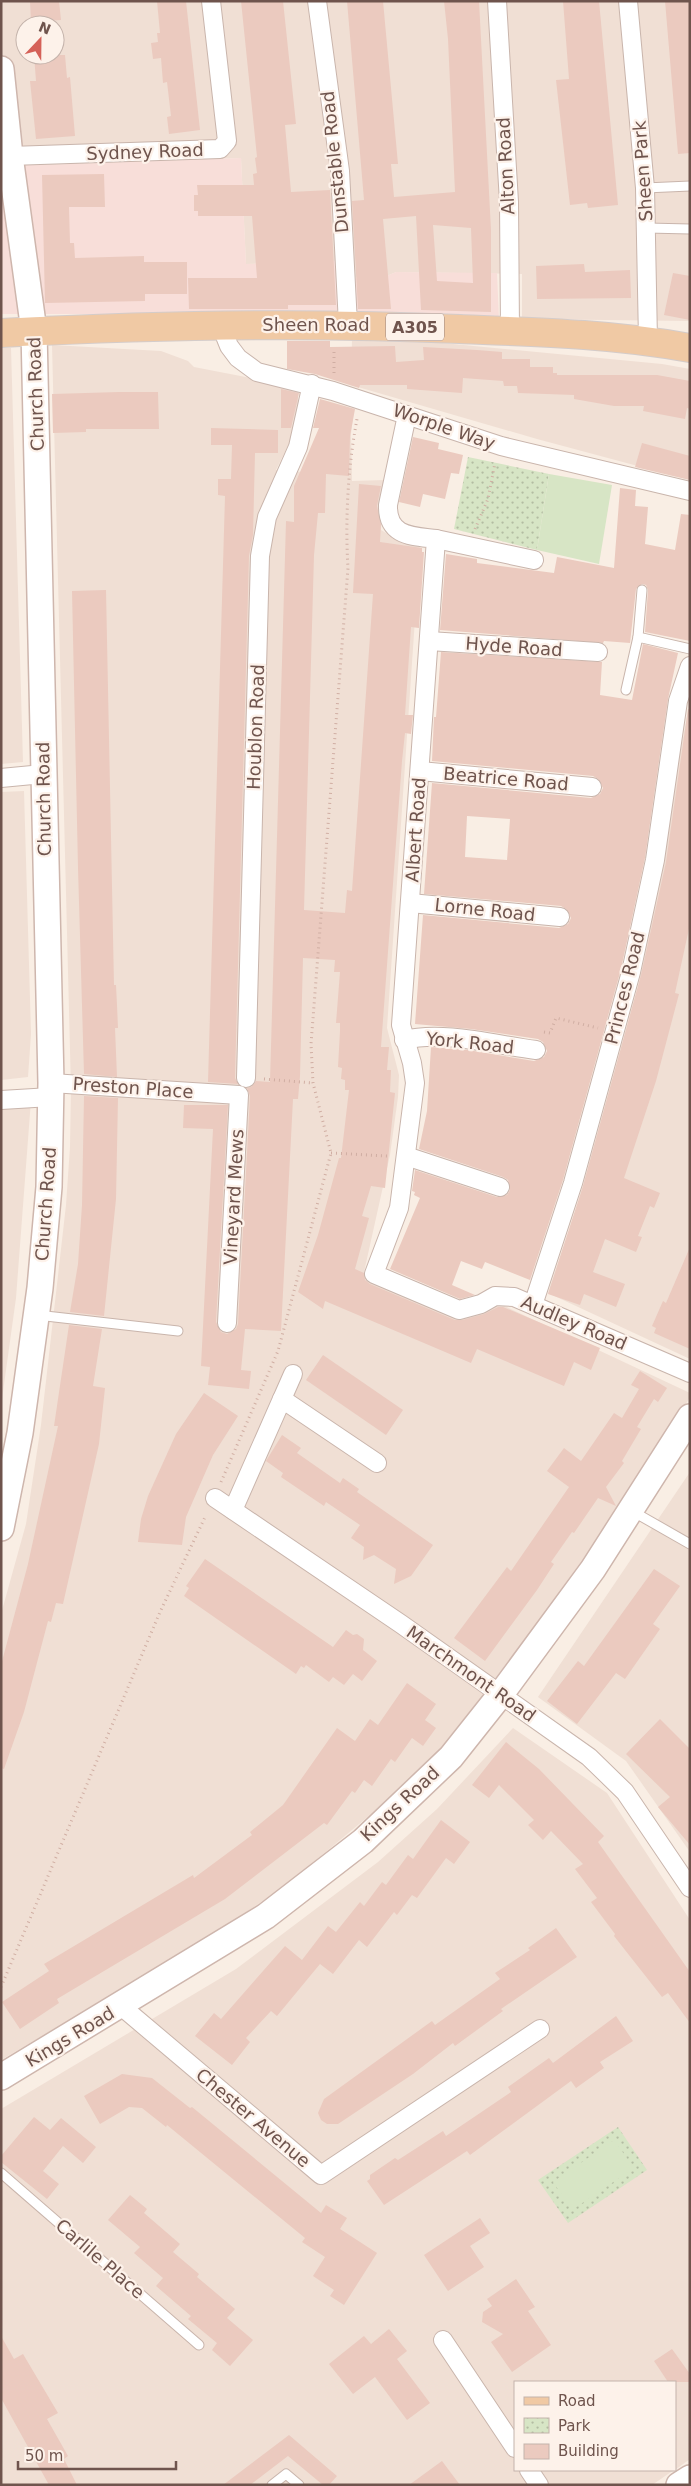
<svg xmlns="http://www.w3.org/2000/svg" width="691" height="2486" viewBox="0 0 691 2486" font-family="'DejaVu Sans',sans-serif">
<defs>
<pattern id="park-dots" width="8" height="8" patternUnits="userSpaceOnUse" patternTransform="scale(1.25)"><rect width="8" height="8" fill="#d7e5c5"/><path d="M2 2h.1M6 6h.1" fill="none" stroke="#b3bca2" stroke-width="1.8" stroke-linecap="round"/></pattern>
</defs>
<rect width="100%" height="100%" fill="#f9eee4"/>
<g fill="#f0dfd4" fill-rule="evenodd">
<path d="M1 1H690V321L522 319V274L396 272 389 275 351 278 335 261 246 264 241 158 40 165 1 148ZM25 25H55V55H25Z"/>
<polygon points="352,339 422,341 662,364 690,369 690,480 537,439 351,385"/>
<polygon points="52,345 161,351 188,361 194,367 298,387 298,425 276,470 303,472 354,409 351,434 352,481 385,480 382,496 381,530 405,544 420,546 387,1028 399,1075 398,1097 390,1155 364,1272 464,1316 496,1302 690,1393 690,1397 644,1473 557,1602 449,1741 401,1789 285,1886 194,1947 1,2060 1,1614 26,1524 41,1425 66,1205 70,1147 71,1089"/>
<polygon points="1,348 11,348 23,762 1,764"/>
<polygon points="690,701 690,1359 548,1293 578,1204 639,983 663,861 677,769"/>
<polygon points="24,791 31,1034 28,1077 1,1080 1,792"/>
<polygon points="31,1100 16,1298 1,1406 1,1104"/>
<polygon points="690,1472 690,1852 626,1761 538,1697"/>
<polygon points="513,1728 607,1793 690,1920 690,2459 675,2470 675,2382 515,2382 515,2470 674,2470 652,2485 3,2485 1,2109 236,1969 378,1862 437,1809"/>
</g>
<polygon fill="#f8ded9" points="1,148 40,165 241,158 246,264 335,261 352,278 389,275 396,272 497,273 499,319 186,314 1,314"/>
<g fill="url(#park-dots)">
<polygon points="468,457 549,474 537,550 454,529"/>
<polygon points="618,2127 647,2170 568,2223 538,2180"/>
</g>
<g fill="#d7e5c5">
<polygon points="549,474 612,485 599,564 537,550"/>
<polygon points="614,2140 634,2168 572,2210 553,2182"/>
</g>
<g fill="#ebcabf" fill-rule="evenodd">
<polygon points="30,1 59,1 61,20 31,22"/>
<polygon points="157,1 186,1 200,130 169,134 167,117 171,116 167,82 163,83 161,58 153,59 151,43 158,42 157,33 160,33"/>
<polygon points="241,1 283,1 296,124 285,125 291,192 330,190 336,305 288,305 288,309 189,309 188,278 257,278 252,216 198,216 198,211 194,211 194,195 198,195 197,185 254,185 253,174 257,173 255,158 257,157"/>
<path d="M347 1H383L398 164H391L394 197 455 192 448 39 444 1H479L491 230V312L421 310 416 216 383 219 391 309H358L352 201 364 200ZM433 225 471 228 473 283 437 281Z"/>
<polygon points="563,1 599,1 618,205 588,208 587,203 570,205 556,80 569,79"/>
<polygon points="665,1 690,1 690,153 678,154"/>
<polygon points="34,55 65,55 67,78 70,77 75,136 36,139 30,81 36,81"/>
<polygon points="104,174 105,207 69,207 70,243 74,243 75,258 144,256 144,262 187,262 187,294 145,294 145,301 45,303 42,175"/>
<polygon points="584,264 585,272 630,270 631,298 537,299 536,266"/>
<polygon points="673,273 690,276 690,320 664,315"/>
<polygon points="287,341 330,341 330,347 395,346 396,362 424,360 423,347 477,350 502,352 502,359 530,359 530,367 553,367 553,373 557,373 557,375 657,375 690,381 690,409 687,408 685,419 643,411 644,406 614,406 574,399 574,395 518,393 517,386 504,386 503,381 463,378 462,393 407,389 407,385 360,385 359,388 315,374 287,369"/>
<polygon points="281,389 299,393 291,428 281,428"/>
<polygon points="119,392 158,392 159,429 86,429 86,432 53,433 52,394"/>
<polygon points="320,399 355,409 350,436 349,476 326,474 325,513 318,513 314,555 304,910 345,913 347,890 352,891 373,594 353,593 359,484 381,486 377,506 381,524 380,542 422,548 422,552 424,552 419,628 411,627 405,715 413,715 411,734 405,733 402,761 381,1047 389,1047 387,1070 391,1070 390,1092 395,1093 385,1188 371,1186 362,1216 369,1218 355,1269 364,1273 365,1280 370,1284 455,1320 462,1320 484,1314 498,1307 503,1307 600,1348 591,1370 574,1362 564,1386 477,1349 471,1363 325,1301 323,1309 298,1292 318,1235 339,1158 341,1158 349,1090 345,1090 345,1080 341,1079 342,1068 338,1067 340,1031 340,1023 336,1023 340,972 334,972 335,960 303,958 300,1076 298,1099 293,1099 281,1331 245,1329 241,1370 251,1371 249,1389 208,1385 210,1367 201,1366 213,1129 183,1128 184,1105 228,1105 216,1322 221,1332 227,1334 236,1329 238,1324 250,1096 247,1088 251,1087 256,1081 270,1082 286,521 294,522 294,486 319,428 313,428"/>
<polygon points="211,428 278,430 278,453 255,453 253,535 249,556 235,1078 238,1084 208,1082 225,496 218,495 218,479 231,479 232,445 211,445"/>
<polygon points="413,437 439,443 438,449 463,455 459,474 451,473 445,499 423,494 420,507 399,502"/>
<polygon points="642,443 690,456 690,480 635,467"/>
<polygon points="620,488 636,490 635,506 648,507 645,544 675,550 681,514 690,515 690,641 645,632 648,590 646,585 642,584 636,589 630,643 604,641 603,643 440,630 446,554 477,559 477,563 554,573 557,557 614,568"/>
<polygon points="106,590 114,985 116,985 117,1005 118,1028 115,1028 117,1077 84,1074 78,868 72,591"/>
<path d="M643 644 678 653 668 699 645 858 621 969 563 1180 530 1280 485 1262 482 1269 461 1261 452 1285 475 1295 460 1299 390 1269 420 1198 414 1195 415 1192 412 1191 415 1170 497 1197 507 1195 510 1190 508 1180 503 1177 419 1149 427 1111 431 1047 468 1050 534 1061 544 1057 547 1051 543 1042 538 1039 471 1029 415 1024 423 915 559 928 568 924 571 918 566 909 561 906 424 894 432 783 591 798 600 794 603 788 598 779 593 776 432 761 434 717H436L441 652 602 662 600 695 632 700ZM467 816 510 819 507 860 465 857Z"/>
<polygon points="688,709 690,710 690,924 675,993 679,994 656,1081 624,1178 660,1193 654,1208 650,1206 638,1236 642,1237 636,1252 605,1239 593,1272 625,1284 616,1307 584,1294 580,1305 548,1294 583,1186 641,975 666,862"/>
<polygon points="84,1096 118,1098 116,1199 104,1316 70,1312 78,1264 82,1205"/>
<polygon points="690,1247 690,1349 654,1333 656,1328 652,1326 663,1301 666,1303"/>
<polygon points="69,1325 102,1329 93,1386 105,1388 99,1444 63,1604 56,1603 51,1622 48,1621 24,1712 4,1769 1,1768 1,1665 28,1564 58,1426 54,1426"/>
<polygon points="323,1355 403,1410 386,1435 306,1380"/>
<polygon points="640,1371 667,1388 658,1402 654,1399 637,1427 641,1429 622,1461 624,1463 606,1487 616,1506 598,1498 574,1533 572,1532 551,1562 554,1564 537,1590 485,1661 454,1638 507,1567 511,1571 569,1487 547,1471 564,1448 581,1461 614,1413 622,1418 639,1389 631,1385"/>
<polygon points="204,1393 238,1416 213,1455 186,1517 182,1545 138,1542 141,1519 148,1496 176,1434"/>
<polygon points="282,1435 301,1448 297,1453 340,1483 343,1478 359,1489 357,1492 433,1545 411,1576 394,1584 396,1569 374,1555 363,1560 364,1547 351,1538 360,1525 326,1502 324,1506 281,1477 283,1473 266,1461"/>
<polygon points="205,1559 333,1647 346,1630 353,1635 357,1634 364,1639 363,1650 377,1661 362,1681 353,1674 344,1685 333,1677 329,1682 306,1665 304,1668 301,1666 296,1674 184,1596 189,1588 186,1586"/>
<polygon points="654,1569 680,1586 653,1624 660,1629 625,1679 616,1673 577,1724 547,1701 578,1661 584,1666"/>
<polygon points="407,1683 436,1704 425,1720 436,1728 423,1746 412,1738 395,1762 391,1759 372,1786 364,1780 355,1793 352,1791 327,1825 324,1823 225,1899 57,1999 59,2003 20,2029 2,2002 49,1971 44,1964 193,1875 194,1878 252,1835 250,1832 283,1805 337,1728 355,1741 370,1719 378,1725"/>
<polygon points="660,1719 690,1749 690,1845 658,1807 670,1797 626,1754"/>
<polygon points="506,1742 539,1769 604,1836 598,1842 690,1972 690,2023 668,1993 662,1997 614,1936 615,1934 591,1902 597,1898 575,1869 583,1864 551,1831 543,1840 528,1825 534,1820 499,1785 489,1798 472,1785"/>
<polygon points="441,1820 470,1842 454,1864 446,1858 417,1898 412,1895 397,1915 394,1912 367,1947 359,1940 333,1974 320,1964 277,2016 271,2011 246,2038 250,2042 232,2065 195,2036 214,2013 221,2019 285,1946 302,1960 328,1926 336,1932 360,1902 364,1906 382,1882 386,1885 408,1855 413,1859"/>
<polygon points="556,1928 577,1957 501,2009 503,2011 455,2046 453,2043 413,2074 338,2124 327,2124 321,2120 318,2113 324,2099 432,2021 435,2025 500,1979 495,1973 530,1950 528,1948"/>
<polygon points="616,2016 633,2041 600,2062 604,2068 576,2088 571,2081 470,2155 467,2151 384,2205 367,2181 370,2179 370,2175 395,2158 398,2160 443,2131 446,2136 511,2092 508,2087 549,2058 553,2063"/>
<polygon points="122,2074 152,2078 190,2108 192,2107 321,2213 326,2205 347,2218 340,2229 377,2253 344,2305 330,2296 334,2290 313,2276 325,2257 302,2242 305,2238 167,2125 166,2127 142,2108 129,2107 100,2124 84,2096"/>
<polygon points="34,2117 50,2130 61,2118 96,2147 83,2163 63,2146 43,2171 59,2184 47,2199 1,2162 1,2156"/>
<polygon points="130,2195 147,2209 144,2213 180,2244 173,2252 199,2274 197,2277 235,2309 227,2318 253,2340 230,2366 212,2350 217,2343 188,2319 191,2316 156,2286 163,2278 134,2253 140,2247 108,2220"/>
<polygon points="480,2218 490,2233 470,2246 484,2267 448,2291 424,2255"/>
<polygon points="516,2279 535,2307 528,2311 551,2345 512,2372 491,2342 503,2334 482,2322 483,2312 492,2306 487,2299"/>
<polygon points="389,2329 407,2351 397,2359 430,2403 407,2420 375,2377 353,2394 329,2364 364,2336 371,2344"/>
<polygon points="1,2336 14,2359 23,2354 58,2413 47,2419 68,2456 64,2459 77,2485 49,2485 1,2398"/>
<polygon points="672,2349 690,2374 690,2382 668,2382 654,2361"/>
<polygon points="289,2435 337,2476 329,2485 323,2485 288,2456 250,2485 223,2485"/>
<polygon points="442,2461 460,2485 409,2485"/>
</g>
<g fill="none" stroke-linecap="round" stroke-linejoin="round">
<defs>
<g id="lane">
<polyline points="645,188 690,186"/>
<polyline points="647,228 690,229"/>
<polyline points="638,637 642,590"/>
<polyline points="626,690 638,637 690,649"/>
<polyline points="37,1315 178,1331"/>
<polyline points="632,1511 690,1544"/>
<polyline points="1,2173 199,2345"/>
<polyline points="272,2485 286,2474 299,2485"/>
</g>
<g id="street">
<polyline points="317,1 340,171 348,324"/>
<polyline points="497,1 509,202 510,331"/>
<polyline points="628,1 645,188 648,340"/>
<polyline points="10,156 220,149 227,141 211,1"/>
<polyline points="221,326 229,346 238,358 257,372 333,391 501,446 690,491"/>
<path d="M407 415 388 505C387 537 413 536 436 539L401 1025 412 1063 415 1083 399 1208 374 1274 459 1310 481 1304 495 1296 514 1297 690 1373"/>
<polyline points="436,539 534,560"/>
<polyline points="429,641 598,652"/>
<polyline points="420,771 592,787"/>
<polyline points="1,778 43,774"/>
<polyline points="410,903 560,917"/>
<path d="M404 1040C443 1030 496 1045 536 1050"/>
<polyline points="246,1078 260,556 267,517 298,447 312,384"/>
<polyline points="51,1083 239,1095 227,1323"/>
<polyline points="1,1100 51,1097"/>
<polyline points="406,1156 500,1187"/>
<polyline points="533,1305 573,1183 631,972 655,860 678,701 690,666"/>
<polyline points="282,1399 293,1374"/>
<polyline points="215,1498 401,1624 589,1757 625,1792 690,1888"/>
<polyline points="233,1510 282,1399 377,1463"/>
<polyline points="121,2006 321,2175 540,2029"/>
<polyline points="443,2340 515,2448"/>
<polyline points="529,2470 539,2485"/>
</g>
<g id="secondary">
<polyline points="1,69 10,156 34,331 51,1083 49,1187 40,1288 20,1433 1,1528"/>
<polyline points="1,2077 266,1916 363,1841 451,1757 501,1694 593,1569 690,1417"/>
<polyline points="679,2485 690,2478"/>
</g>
<path id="primary" d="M1 333C154 325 307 322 460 329 537 332 614 334 690 348"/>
</defs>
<use href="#lane" stroke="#c9b5ac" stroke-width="11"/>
<use href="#street" stroke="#c9b5ac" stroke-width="20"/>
<use href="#secondary" stroke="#ceb6ad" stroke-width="28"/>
<use href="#primary" stroke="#d4ccca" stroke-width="30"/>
<g stroke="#d0aea3" stroke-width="3" stroke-dasharray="1 4" stroke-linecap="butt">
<polyline points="334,373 334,349"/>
<polyline points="475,529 488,499 495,463"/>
<polyline points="544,1032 550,1033 556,1018 598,1028"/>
<polyline points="264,1079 313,1083"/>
<polyline points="331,1153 387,1156"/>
<path d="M221 1482 278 1351 331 1153 313 1083 311 1044 348 568C345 519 348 467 357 419"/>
<polyline points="1,1987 160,1612 206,1515"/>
</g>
<use href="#lane" stroke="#fff" stroke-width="9"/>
<use href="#street" stroke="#fff" stroke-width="18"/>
<use href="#secondary" stroke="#fff" stroke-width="25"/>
<use href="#primary" stroke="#f0c9a4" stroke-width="28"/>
</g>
<g text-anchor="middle" stroke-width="4.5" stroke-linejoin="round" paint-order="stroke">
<rect fill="#fdf2ea" stroke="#9a837c" stroke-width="1" x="386" y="313.5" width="58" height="27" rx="4"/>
<g font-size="16" font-weight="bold" fill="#6f544d">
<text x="415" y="333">A305</text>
</g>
<g font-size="18" fill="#6f544d" stroke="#fdf2ea">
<text transform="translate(145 152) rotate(-2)" y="6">Sydney Road</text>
<text transform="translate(335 162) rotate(-96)" y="6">Dunstable Road</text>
<text transform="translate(506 166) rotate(-93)" y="6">Alton Road</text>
<text transform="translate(643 171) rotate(-94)" y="6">Sheen Park</text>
<text x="316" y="331">Sheen Road</text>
<text transform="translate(36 394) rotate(-92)" y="6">Church Road</text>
<text transform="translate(444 427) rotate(19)" y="6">Worple Way</text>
<text transform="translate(514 647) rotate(4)" y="6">Hyde Road</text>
<text transform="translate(256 727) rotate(-88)" y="6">Houblon Road</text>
<text transform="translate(506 779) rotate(5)" y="6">Beatrice Road</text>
<text transform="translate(44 799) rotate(-91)" y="6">Church Road</text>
<text transform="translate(416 830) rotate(-86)" y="6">Albert Road</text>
<text transform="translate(485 910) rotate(6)" y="6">Lorne Road</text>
<text transform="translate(625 988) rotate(-76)" y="6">Princes Road</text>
<text transform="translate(470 1043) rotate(6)" y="6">York Road</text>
<text transform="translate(133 1088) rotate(4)" y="6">Preston Place</text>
<text transform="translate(234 1197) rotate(-87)" y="6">Vineyard Mews</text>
<text transform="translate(46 1204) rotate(-86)" y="6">Church Road</text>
<text transform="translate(574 1323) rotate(23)" y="6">Audley Road</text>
<text transform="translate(471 1674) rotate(35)" y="6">Marchmont Road</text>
<text transform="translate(400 1804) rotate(-43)" y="6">Kings Road</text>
<text transform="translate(70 2037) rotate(-31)" y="6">Kings Road</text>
<text transform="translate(253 2118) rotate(40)" y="6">Chester Avenue</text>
<text transform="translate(100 2259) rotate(41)" y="6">Carlile Place</text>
</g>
</g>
<rect width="691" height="2486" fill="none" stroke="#6f544d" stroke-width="5"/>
<rect x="514" y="2381" width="162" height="90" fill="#fdf2ea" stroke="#c4b3ab"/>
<rect x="524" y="2397" width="25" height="8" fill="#f0c9a4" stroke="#c4b3ab"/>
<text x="558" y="2406" font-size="15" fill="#6f544d">Road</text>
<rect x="524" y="2418" width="25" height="15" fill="url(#park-dots)" stroke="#c4b3ab"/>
<text x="558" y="2431" font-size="15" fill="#6f544d">Park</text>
<rect x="524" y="2444" width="25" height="15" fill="#ebcabf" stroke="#c4b3ab"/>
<text x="558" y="2456" font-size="15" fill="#6f544d">Building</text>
<g transform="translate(40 40) rotate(22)"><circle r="24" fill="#fdf2ea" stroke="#c4b3ab"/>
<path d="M0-4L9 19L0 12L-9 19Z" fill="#d56158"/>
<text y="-8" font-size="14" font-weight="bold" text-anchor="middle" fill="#6f544d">N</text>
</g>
<path d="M18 2461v8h158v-8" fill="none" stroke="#6f544d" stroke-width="2.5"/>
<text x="25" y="2461" font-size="15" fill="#6f544d" stroke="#fdf2ea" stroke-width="4" paint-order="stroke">50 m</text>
</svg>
